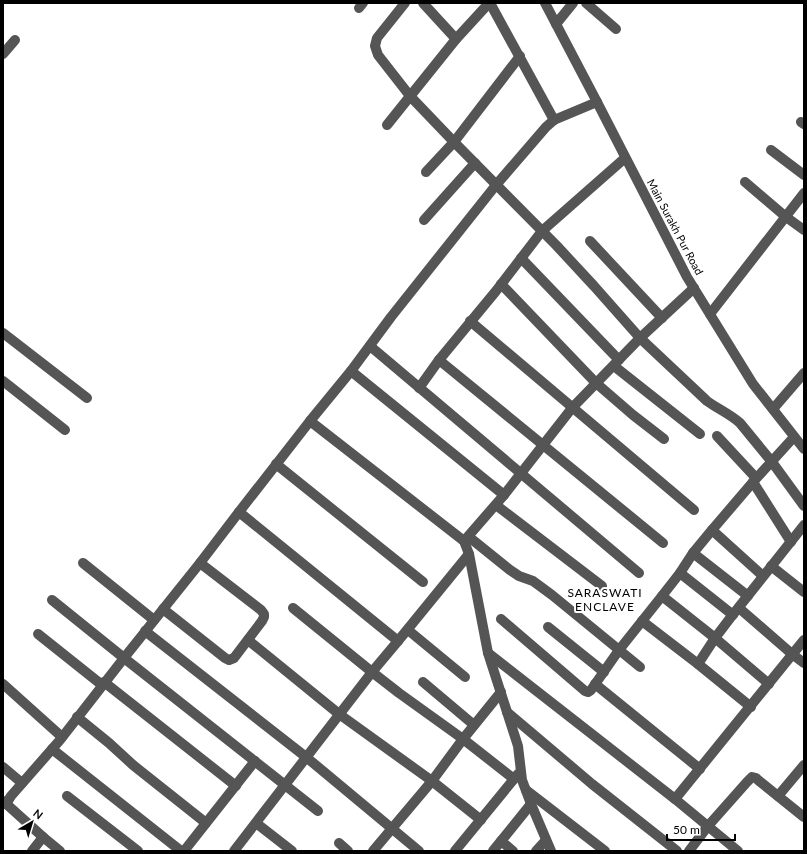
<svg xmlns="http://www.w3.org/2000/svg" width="807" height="854" viewBox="0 0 807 854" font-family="Lato,sans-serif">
<rect width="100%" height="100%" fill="#fff"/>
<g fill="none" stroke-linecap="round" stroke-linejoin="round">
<g stroke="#555" stroke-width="10">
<path d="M405 3 377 38 375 46 378 55 410 96 454 142 556 245 594 286 640 338 707 401C718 409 730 414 740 423L772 462 804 506"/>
<polyline points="423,3 456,39"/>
<polyline points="490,3 554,120"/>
<polyline points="545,3 597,102 687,277 753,384 804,449"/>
<polyline points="586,3 616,29"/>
<polyline points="359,8 363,3"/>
<polyline points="556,24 573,3"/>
<polyline points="3,54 15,40"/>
<polyline points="801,122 804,124"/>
<polyline points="387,125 456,39 489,3"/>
<polyline points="771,150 804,175"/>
<polyline points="426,172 454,142 520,56"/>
<polyline points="745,182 786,217 804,230"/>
<polyline points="424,220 475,163"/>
<polyline points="590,241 662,318"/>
<polyline points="521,258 619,360"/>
<polyline points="501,284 596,383 633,415 664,439"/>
<polyline points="710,314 804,193"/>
<polyline points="470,321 694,510"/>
<polyline points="3,333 87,398"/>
<polyline points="370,346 639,573"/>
<polyline points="439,360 663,543"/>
<polyline points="614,366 700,434"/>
<polyline points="351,371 504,495"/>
<polyline points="3,381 65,430"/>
<polyline points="419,388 439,360 496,291 542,231 625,158"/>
<polyline points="773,409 804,373"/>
<polyline points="310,421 464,541 469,554 488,653 518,746 522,780 531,804 551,851"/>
<polyline points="717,436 756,478"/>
<polyline points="276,464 423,582"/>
<polyline points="753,482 791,542"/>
<polyline points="496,505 602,586"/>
<polyline points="239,512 398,641"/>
<polyline points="469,537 510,570 519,576 533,581 552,595 640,667"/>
<polyline points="464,541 504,495 572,408 640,338 694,288"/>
<polyline points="693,553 748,596"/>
<polyline points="83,563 154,620"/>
<polyline points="771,566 804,592"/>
<polyline points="680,573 733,615"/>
<polyline points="763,576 712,530 753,482 794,437"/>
<polyline points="662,596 715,638 769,684"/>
<polyline points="52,600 124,658 318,811"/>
<polyline points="293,608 372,672 399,693 463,739 514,779"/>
<polyline points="739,608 792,654 804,663"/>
<polyline points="163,609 225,658 229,660 234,658 262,621 264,617 264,614 261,610 200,563"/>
<polyline points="501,619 585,691 588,692 591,690 619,650 662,596 680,573 693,553 712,530"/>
<polyline points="642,621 698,664 751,707"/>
<polyline points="548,627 604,672"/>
<polyline points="408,630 465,677"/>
<polyline points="145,631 306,757 419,851"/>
<polyline points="38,634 102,685"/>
<polyline points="248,640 339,714 432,781 481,820"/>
<polyline points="488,653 675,799 738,851"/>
<polyline points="698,664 715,638 731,617 804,525"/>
<polyline points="104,682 236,786"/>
<polyline points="423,682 474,725"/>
<polyline points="3,684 62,737"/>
<polyline points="595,684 700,769"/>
<polyline points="507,712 592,784 677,851"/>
<polyline points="77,717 109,743 133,765 206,823"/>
<polyline points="52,749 181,851"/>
<polyline points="3,767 22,783"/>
<polyline points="526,790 605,851"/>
<polyline points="67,796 138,851"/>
<polyline points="778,796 804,765"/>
<polyline points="675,799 804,640"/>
<polyline points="3,801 43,837 60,851"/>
<polyline points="6,804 11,796 60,740 124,658 200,563 239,512 310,421 351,371 391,317 496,185 546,127 554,120 597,102"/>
<polyline points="256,823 292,851"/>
<polyline points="501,841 513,851"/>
<polyline points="339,843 348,851"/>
<polyline points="32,851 43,837"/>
<polyline points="184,851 255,761"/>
<polyline points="234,851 372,672 398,641 469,554"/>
<polyline points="373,851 432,781 463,739 501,692"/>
<polyline points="455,851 518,774"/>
<polyline points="493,851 531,804"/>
<polyline points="536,851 546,840"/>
<polyline points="689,851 708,826 747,782 752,777 756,778 758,780 804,817"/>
</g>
</g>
<g text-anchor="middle" stroke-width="4" stroke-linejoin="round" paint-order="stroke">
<g font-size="11" fill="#000" stroke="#fff">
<text transform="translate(675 227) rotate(62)" y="4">Main Surakh Pur Road</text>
</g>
<g font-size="12" letter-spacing="1" fill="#000" stroke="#fff">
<text x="605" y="597">SARASWATI<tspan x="605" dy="14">ENCLAVE</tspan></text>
</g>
</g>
<rect width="807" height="854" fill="none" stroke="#000000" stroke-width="8"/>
<g transform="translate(32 822) rotate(38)" stroke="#ffffff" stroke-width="3" paint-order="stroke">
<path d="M0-3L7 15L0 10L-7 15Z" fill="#000000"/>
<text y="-6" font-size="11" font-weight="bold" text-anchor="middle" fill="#000000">N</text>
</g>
<path d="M667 834v6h68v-6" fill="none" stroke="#000000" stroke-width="2"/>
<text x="673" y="834" font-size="12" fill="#000000" stroke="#ffffff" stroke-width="3" paint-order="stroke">50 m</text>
</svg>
